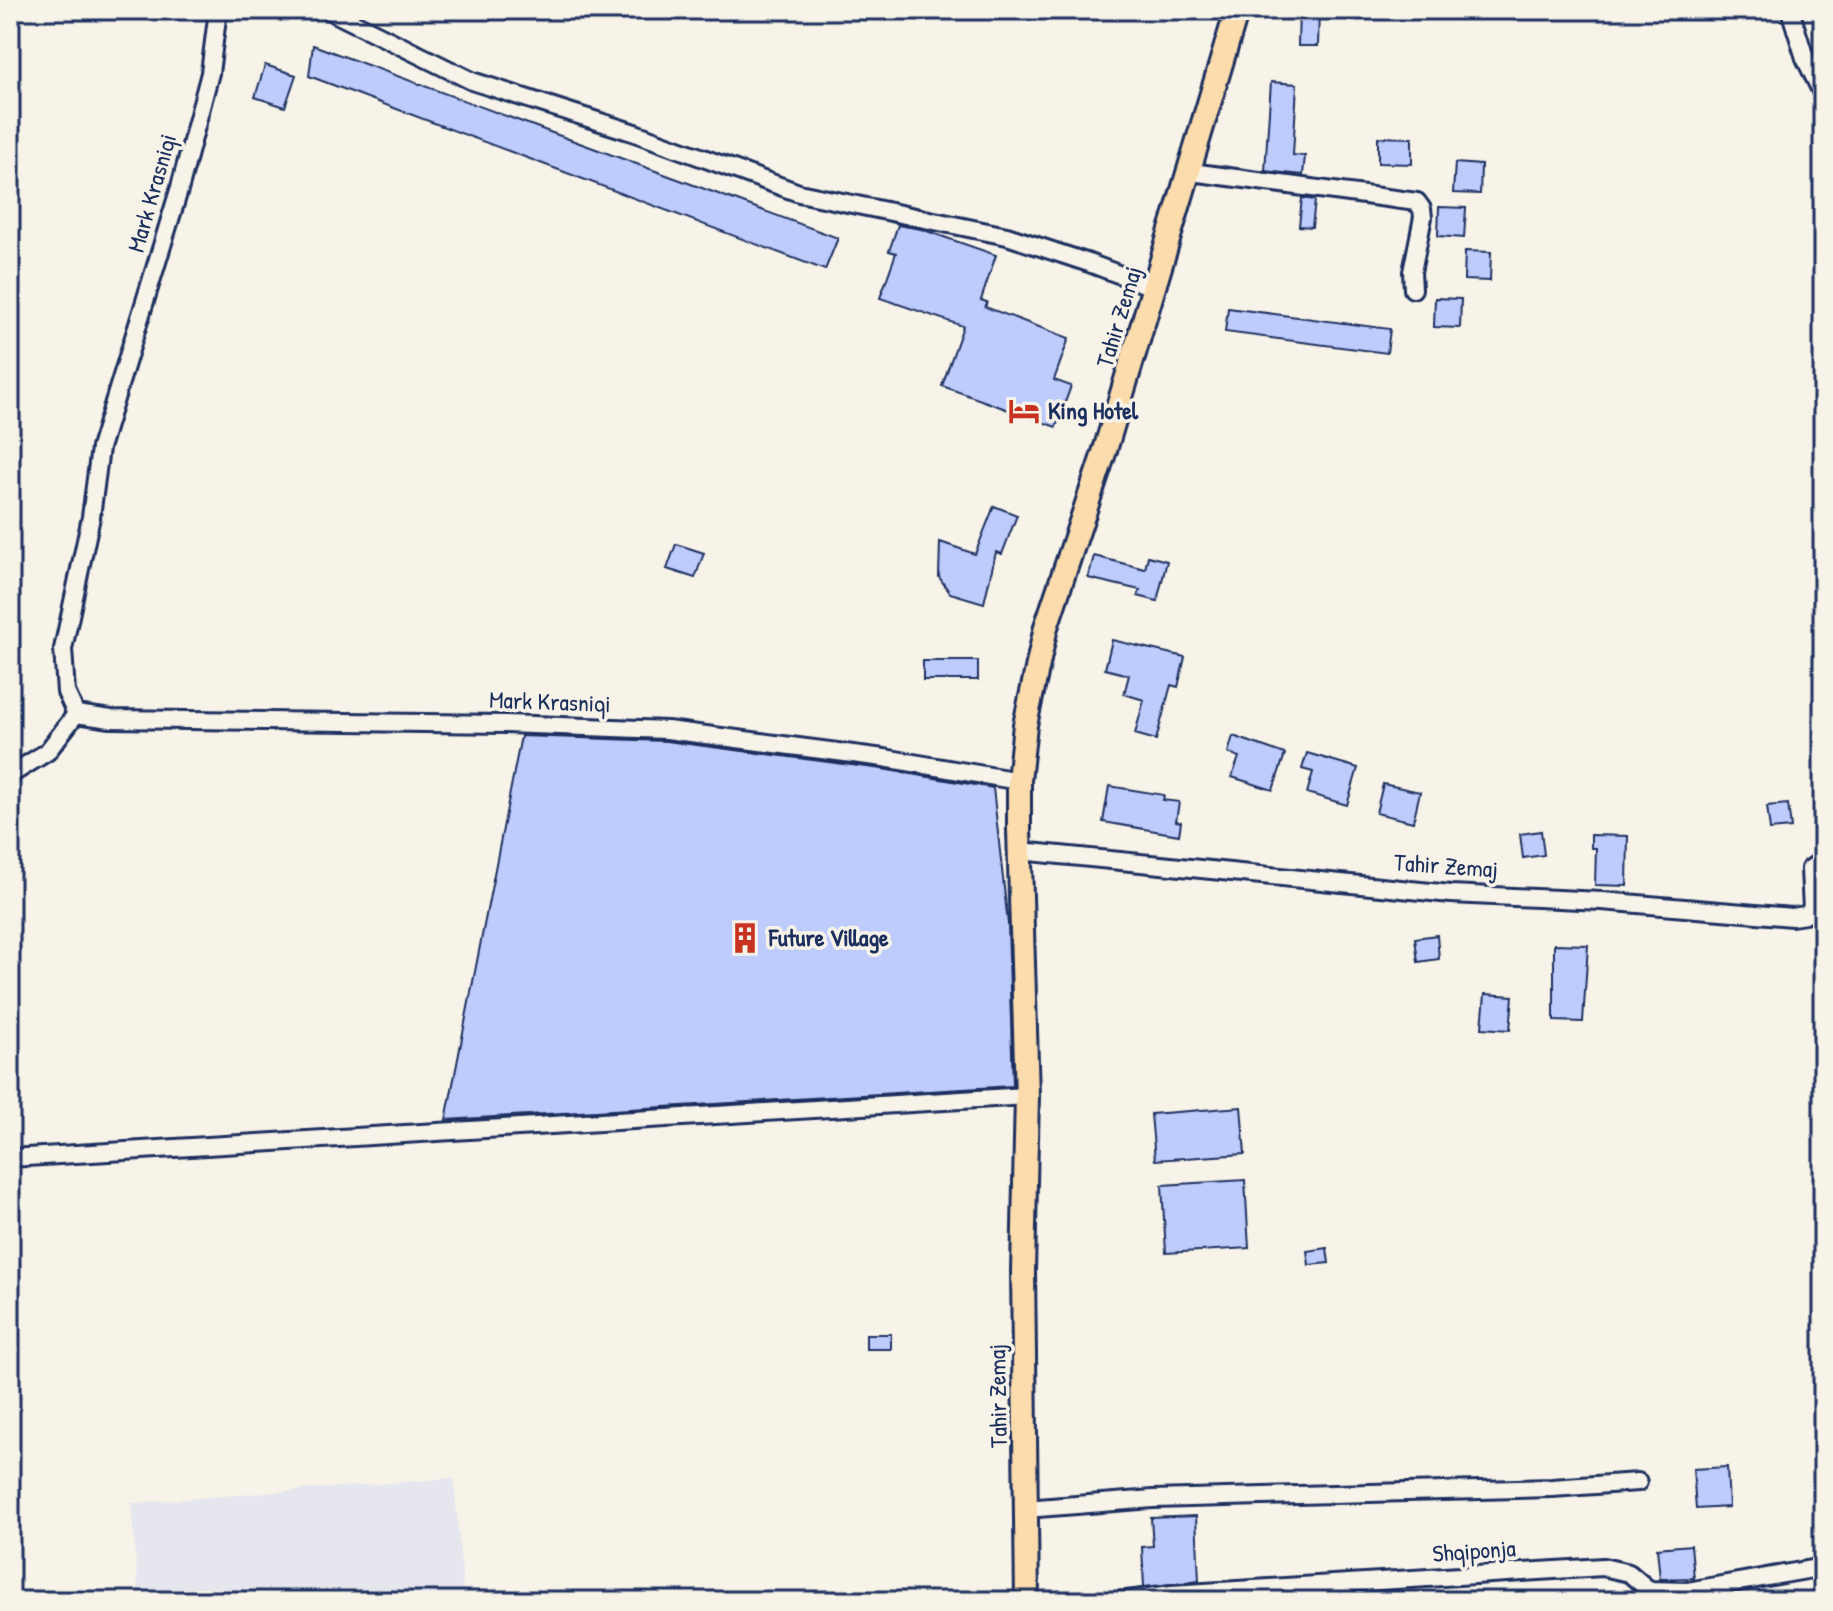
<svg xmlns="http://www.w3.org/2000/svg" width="1833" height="1611" viewBox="0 0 1833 1611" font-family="'Patrick Hand',sans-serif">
<rect width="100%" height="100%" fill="#f7f3e8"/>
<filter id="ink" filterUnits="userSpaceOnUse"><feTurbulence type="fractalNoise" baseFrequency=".0125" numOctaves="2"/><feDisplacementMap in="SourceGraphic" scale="16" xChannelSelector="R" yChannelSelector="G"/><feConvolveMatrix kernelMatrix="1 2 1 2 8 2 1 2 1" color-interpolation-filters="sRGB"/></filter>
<g filter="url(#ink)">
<polygon fill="#e6e7ee" points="454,1478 464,1601 139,1601 131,1503"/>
<g fill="#beccfd" stroke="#1b2f5e" stroke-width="2">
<polygon points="1299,10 1319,10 1318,46 1298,46"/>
<polygon points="313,45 838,238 825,270 309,76"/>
<polygon points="265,65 296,75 285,107 255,97"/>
<polygon points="1271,82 1297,84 1293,155 1305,156 1303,175 1265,171"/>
<polygon points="1378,137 1412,138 1412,164 1378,163"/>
<polygon points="1455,163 1481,165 1480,194 1453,193"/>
<polygon points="1302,198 1315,200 1312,227 1299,226"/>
<polygon points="1439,207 1466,208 1464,238 1438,236"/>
<polygon points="898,225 921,229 996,255 981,300 987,302 985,307 1069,338 1054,380 1071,386 1056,427 942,386 963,326 880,298 896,253 889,251"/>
<polygon points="1465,251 1491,252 1490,281 1464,280"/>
<polygon points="1435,298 1461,299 1460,328 1434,327"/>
<polygon points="1228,308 1390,329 1387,353 1225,332"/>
<polygon points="994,506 1017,515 1002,554 996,552 984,603 950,593 939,577 940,542 975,554"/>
<polygon points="676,544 704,553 695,578 667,569"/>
<polygon points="1094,556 1145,569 1148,556 1167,561 1157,601 1138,596 1140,590 1088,578"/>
<polygon points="1112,640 1185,657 1178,687 1171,685 1156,740 1135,734 1144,700 1124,694 1129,675 1105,669"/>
<rect x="923" y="661" width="55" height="19"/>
<polygon points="521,736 666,741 882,769 993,788 1008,924 1013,1086 446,1120"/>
<polygon points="1233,736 1285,754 1273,790 1232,777 1239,757 1228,753"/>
<polygon points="1307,753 1358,768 1347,805 1307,793 1313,772 1302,769"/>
<polygon points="1383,784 1420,792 1413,822 1376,813"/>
<polygon points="1109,786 1164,795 1163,800 1179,802 1176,821 1181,822 1179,835 1103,822"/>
<polygon points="1788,804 1791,828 1770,830 1767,806"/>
<polygon points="1541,831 1544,855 1523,858 1520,834"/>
<polygon points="1591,835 1628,836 1627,886 1595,885 1596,848 1591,848"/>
<polygon points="1437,935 1439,959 1418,962 1415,938"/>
<polygon points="1554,944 1588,945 1583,1022 1554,1021"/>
<polygon points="1485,994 1513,996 1510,1030 1482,1028"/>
<polygon points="1241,1107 1245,1154 1155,1160 1151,1114"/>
<polygon points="1245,1180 1249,1248 1166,1253 1162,1185"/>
<polygon points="1327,1248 1329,1263 1309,1265 1307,1251"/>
<rect x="866" y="1334" width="25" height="15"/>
<polygon points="1727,1467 1729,1507 1696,1509 1693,1469"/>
<polygon points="1196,1516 1199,1581 1144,1587 1142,1547 1153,1546 1151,1518"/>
<polygon points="1691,1545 1694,1578 1660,1579 1657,1548"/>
</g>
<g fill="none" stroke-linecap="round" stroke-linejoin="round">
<defs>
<g id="minor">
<polyline points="218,10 210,73 180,187 100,448 91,517 63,649 66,692 76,714 111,719 506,724 667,730 884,758 1019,781"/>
<polyline points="328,10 472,81 635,133 799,193 1007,236 1089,263 1155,288"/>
<polyline points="1790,10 1805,58 1823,95"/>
<polyline points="1191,172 1417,202 1422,209 1423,217 1412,272 1413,289"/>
<polyline points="10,775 47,752 76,714"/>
<polyline points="1020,851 1451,894 1602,901 1792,917 1805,915 1812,909 1810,869 1817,864 1823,865"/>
<polyline points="10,1158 1027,1096"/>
<polyline points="1025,1509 1153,1499 1552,1488 1638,1482"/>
<polyline points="1120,1601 1172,1594 1603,1567 1629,1573 1649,1590 1688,1591 1823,1567"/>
</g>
<polyline id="major" points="1027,1601 1023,1271 1027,1096 1019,830 1019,781 1025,725 1046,627 1106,447 1237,10"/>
</defs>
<use href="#minor" stroke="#1b2f5e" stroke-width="22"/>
<use href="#major" stroke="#1b2f5e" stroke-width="28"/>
<use href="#minor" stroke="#f7f3e8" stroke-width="16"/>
<use href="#major" stroke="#fcdcac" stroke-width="22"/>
</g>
</g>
<defs>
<symbol id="hotel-bare" viewBox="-9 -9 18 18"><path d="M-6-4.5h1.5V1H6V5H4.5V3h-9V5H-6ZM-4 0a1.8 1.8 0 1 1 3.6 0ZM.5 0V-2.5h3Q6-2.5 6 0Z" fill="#c8321e" stroke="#f7f3e8" stroke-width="2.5" paint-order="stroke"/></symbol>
<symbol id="building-bare" viewBox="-9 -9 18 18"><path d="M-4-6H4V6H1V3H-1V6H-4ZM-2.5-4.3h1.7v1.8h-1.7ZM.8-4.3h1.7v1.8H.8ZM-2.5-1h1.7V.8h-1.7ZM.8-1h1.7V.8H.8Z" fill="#c8321e" stroke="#f7f3e8" stroke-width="2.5" paint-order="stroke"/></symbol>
</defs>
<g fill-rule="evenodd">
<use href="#hotel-bare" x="1002" y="389" width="44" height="44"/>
<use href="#building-bare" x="723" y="916" width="44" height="44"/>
</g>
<g text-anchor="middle" stroke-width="7" stroke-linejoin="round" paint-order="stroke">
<g font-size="24" fill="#1b2f5e" stroke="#f7f3e8">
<text transform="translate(152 193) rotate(-74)" y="8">Mark Krasniqi</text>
<text transform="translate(1119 317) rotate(-73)" y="8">Tahir Zemaj</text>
<text transform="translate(550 702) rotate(2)" y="8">Mark Krasniqi</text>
<text transform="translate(1446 866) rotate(4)" y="8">Tahir Zemaj</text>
<text transform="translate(998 1396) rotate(-91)" y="8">Tahir Zemaj</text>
<text transform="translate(1474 1551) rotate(-4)" y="8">Shqiponja</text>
</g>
<g font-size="24" font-weight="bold" fill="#1b2f5e" stroke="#f7f3e8" text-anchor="start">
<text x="1048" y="419">King Hotel</text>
<text x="769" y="946">Future Village</text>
</g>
</g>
<rect width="1833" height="1611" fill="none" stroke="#f7f3e8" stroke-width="40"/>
<rect x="20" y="20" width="1793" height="1571" fill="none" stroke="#1b2f5e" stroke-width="3" filter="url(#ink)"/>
</svg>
